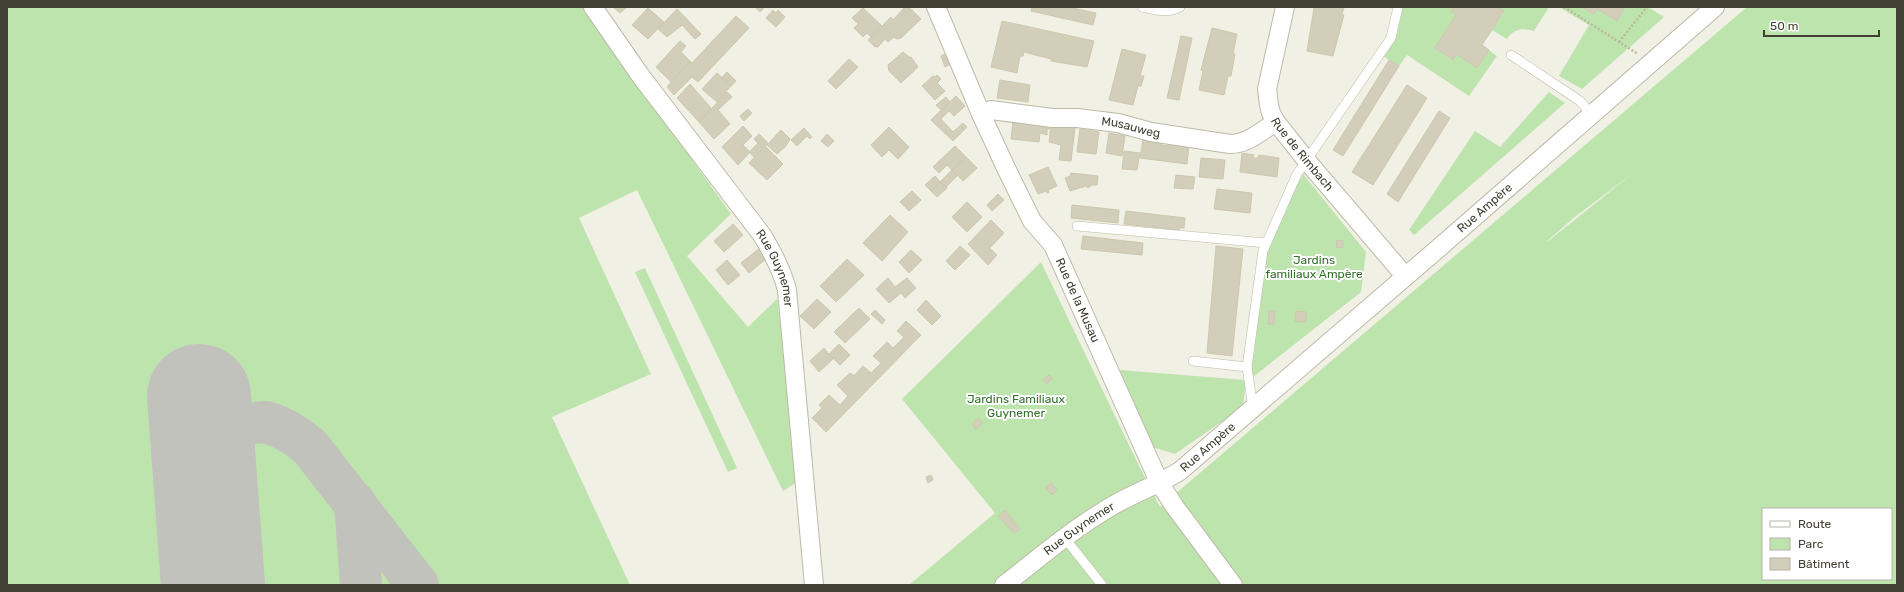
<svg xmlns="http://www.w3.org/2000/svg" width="1904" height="592" viewBox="0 0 1904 592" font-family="Rubik,sans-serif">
<rect width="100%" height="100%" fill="#f1f0e4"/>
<g fill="#bee4ae" fill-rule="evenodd">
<polygon points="7,7 583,7 731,214 687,256 748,327 777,299 793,419 813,472 783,491 637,190 579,218 651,374 552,417 630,585 7,585"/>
<polygon points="1403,7 1454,7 1451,11 1456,15 1435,48 1452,60 1456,54 1477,68 1489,50 1497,56 1469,96 1407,55 1399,66 1383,56 1396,38"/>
<path d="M1497 7H1549L1534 31C1523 28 1514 28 1507 39L1492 30 1504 12Z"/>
<polygon points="1559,7 1582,7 1594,14 1597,9 1616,21 1625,7 1648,7 1664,17 1582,89 1559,76 1589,25"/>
<path d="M1747 7H1897V585H909L995 513 902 399 1041 262 1140 468 1160 507ZM1632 174 1547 242H1546L1576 216ZM1763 509H1891V579H1763Z"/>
<polygon points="1549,92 1565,103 1414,235 1409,230 1475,131 1500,147"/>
<polygon points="1303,174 1366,252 1361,292 1253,377 1251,365 1267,250 1293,193"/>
<polygon points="645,268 737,468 728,472 635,272"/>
<polygon points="1120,370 1246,380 1243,407 1175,454 1152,447"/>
</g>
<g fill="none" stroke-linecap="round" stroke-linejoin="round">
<g stroke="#c2c2bc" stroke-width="42">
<path d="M202 427 266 422C283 427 296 435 310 447L418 585"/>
<polyline points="355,503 361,585"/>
</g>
<polyline stroke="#c2c2bc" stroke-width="104" points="199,396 213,585"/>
</g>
<g fill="#d2ceba" stroke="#ccc8ad">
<polygon points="613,7 627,7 620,13"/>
<polygon points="757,7 765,7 760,12 756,8"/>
<polygon points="905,7 909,7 921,19 901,38 897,39 894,37 888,42 885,39 878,47 875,47 868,40 891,17 893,20"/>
<polygon points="1032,7 1067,7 1096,13 1093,25 1031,11"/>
<polygon points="1317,7 1344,7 1342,14 1344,15 1333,56 1307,51 1314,8"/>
<polygon points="1454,7 1497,7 1504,11 1482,45 1489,50 1477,68 1456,54 1453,60 1435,48 1456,15 1451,11"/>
<polygon points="1582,7 1625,7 1617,21 1597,9 1594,14"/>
<polygon points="648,8 664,22 648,39 632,25"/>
<polygon points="863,8 882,26 871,37 867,33 863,37 854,28 858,24 852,18"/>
<polygon points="677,9 701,34 695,39 682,25 667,37 658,29"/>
<polygon points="773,10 776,13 778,10 785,17 776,27 766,18"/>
<polygon points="736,16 749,28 698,82 692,77 674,95 667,87 690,61 692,63"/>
<polygon points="1002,21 1094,41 1087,67 1051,61 1051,59 1024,52 1023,56 1020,56 1017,73 991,67"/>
<polygon points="1212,28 1237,34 1233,54 1235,54 1231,76 1228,76 1224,95 1199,90 1203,71 1201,70"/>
<polygon points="1181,36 1192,38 1179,100 1167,98"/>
<polygon points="680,41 686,46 681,52 690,61 671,82 656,67"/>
<polygon points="1122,49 1146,55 1140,76 1144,76 1141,86 1138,86 1133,105 1109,100"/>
<polygon points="903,52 909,57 911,57 918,67 901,83 889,71 888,65"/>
<polygon points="947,53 951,64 945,67 941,56"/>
<polygon points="849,59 858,67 836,89 828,81"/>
<polygon points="1389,60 1399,66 1343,156 1333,150"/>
<polygon points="727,72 736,81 731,86 722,77"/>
<polygon points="717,73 731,86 717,102 702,89"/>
<polygon points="937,75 941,79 937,83 945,91 935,100 922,86 933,76 935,77"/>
<polygon points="1000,80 1030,85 1028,102 997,98"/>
<polygon points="690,84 711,108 699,122 677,98"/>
<polygon points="1407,85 1427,98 1373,185 1352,172"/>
<polygon points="727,92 732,97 718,110 730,124 714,139 699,122"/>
<polygon points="956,96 965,106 954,116 949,111 941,119 953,132 963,123 967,127 953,141 931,120"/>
<polygon points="946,97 950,102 941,110 936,105"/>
<polygon points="748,109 752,113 744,121 740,116"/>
<polygon points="1439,111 1450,118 1398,202 1387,194"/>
<polygon points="1013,121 1051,125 1050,129 1047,129 1047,135 1040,133 1039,142 1011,139"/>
<polygon points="1051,124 1075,128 1071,161 1059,160 1061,145 1049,142"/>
<polygon points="743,126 752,136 743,145 750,152 738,165 722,147"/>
<polygon points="889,127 909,147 898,159 889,150 882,157 871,145"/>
<polygon points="804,128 812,137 810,139 807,136 797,146 791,140"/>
<polygon points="1080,129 1099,132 1096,154 1077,152"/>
<polygon points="781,130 790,139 786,146 777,154 767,145"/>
<polygon points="1109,133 1125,136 1122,156 1106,153"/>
<polygon points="759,134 768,143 763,149 754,139"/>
<polygon points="827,134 834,141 828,147 821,141"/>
<polygon points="1143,139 1162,141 1162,145 1169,146 1169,142 1189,145 1187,164 1140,158"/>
<polygon points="758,143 763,149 754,157 749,152"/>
<polygon points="765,146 783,164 767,180 749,163"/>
<polygon points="955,146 966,157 952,170 947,165 939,173 933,167"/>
<polygon points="1124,151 1140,153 1137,170 1122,169"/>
<polygon points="1242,153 1254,155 1253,158 1258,158 1259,155 1279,158 1277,177 1240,172"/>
<polygon points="966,157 977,168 963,181 952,170"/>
<polygon points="1201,158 1225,160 1223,179 1199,177"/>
<polygon points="1048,167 1057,186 1048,190 1049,192 1047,193 1046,191 1038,194 1029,175"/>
<polygon points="952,170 957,176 946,187 940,182"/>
<polygon points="1071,173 1098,176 1097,185 1092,185 1088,188 1086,186 1070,191 1065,178 1070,176"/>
<polygon points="1176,175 1195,177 1193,189 1174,188"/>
<polygon points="935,176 940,182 931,191 925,185"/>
<polygon points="940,182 947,188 937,197 931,191"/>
<polygon points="1217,189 1252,193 1250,213 1214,209"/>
<polygon points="912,191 921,200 909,211 900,202"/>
<polygon points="998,194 1004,200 992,211 987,205"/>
<polygon points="967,202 982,217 967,232 952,217"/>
<polygon points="1072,205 1119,210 1118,223 1071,218"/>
<polygon points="1126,211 1185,218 1184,228 1179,228 1179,230 1124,224"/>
<polygon points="890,215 908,232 882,261 863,243"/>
<polygon points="991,220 1004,233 990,248 997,255 988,265 968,244"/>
<polygon points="733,224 743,235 724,252 714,241"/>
<polygon points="1083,236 1143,243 1142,255 1081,249"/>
<polygon points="1337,240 1343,241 1343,248 1336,247"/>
<polygon points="960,246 970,255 955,270 946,261"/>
<polygon points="1216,246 1243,249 1232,356 1207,353"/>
<polygon points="761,247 767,258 749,273 741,263"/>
<polygon points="911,250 922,260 909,273 899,262"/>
<polygon points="847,259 864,275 836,302 820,286"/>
<polygon points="727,260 740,275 728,285 716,270"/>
<polygon points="888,278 895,287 907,278 916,288 905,298 901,293 889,303 876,289"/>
<polygon points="817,299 831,312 814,329 800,316"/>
<polygon points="926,300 941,316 932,325 917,310"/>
<polygon points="859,308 870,319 845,343 834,332"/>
<polygon points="875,310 885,320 882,324 871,314"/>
<polygon points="1269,311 1275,311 1274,324 1268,324"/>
<polygon points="1296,311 1306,312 1306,322 1295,321"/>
<polygon points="906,321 921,335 826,432 812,418 822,408 819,405 829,395 840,405 848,396 837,385 850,373 854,376 863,366 871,373 881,363 873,356 887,342 893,348 904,337 897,331"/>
<polygon points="839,344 850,355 840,365 829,354"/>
<polygon points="824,348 833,359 819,372 810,361"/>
<polygon points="1049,375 1052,378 1047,384 1043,380"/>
<polygon points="978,418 983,423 976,429 972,424"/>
<polygon points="931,475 933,480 928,483 926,477"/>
<polygon points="1051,483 1057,490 1052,495 1045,488"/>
<polygon points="1005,510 1020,529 1014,533 998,516"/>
</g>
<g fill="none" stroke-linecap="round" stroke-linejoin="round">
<defs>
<g id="service">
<path d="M1142 7C1155 10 1167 14 1180 7"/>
<polyline points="1511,55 1580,101 1592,115"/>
<polyline points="1077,226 1266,243"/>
<polyline points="1193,361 1247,367"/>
<polyline points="1253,408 1247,367 1263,251 1297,174 1391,38 1398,7"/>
<polyline points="1064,537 1102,585"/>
</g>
<g id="minor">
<path id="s1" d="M593 7 640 75 762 235C773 253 782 270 787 290L814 585"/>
<path id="s2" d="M936 7 981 114 1006 168 1032 221 1053 245 1160 484 1175 507 1233 585"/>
<path id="s3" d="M1285 7 1267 89 1269 105 1271 113 1276 122 1307 161 1405 276"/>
<path id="s4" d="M981 114 991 110 1052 118H1077L1118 123 1151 132 1230 144C1248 144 1261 131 1276 122"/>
<path id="s5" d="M1004 585C1038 559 1070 531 1107 509 1131 494 1156 486 1180 471L1441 246 1715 7"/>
</g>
</defs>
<use href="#service" stroke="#bcbaa7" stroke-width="10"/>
<use href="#minor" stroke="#bcbaa7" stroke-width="20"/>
<g stroke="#bdb999" stroke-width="2.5" stroke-dasharray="2 2" stroke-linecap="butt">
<polyline points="1564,7 1638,54"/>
<polyline points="1619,42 1647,7"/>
</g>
<use href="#service" stroke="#fff" stroke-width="9"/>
<use href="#minor" stroke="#fff" stroke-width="18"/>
</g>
<g text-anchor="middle" stroke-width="4" stroke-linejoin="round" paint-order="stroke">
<g font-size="12" fill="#424034" stroke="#fff">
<text dy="4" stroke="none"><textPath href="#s4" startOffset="152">Musauweg</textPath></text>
<text dy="4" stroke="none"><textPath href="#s3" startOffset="160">Rue de Rimbach</textPath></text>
<text dy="4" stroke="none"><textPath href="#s5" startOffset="613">Rue Ampère</textPath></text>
<text dy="4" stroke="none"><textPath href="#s1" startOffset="320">Rue Guynemer</textPath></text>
<text dy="4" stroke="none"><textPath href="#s2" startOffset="327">Rue de la Musau</textPath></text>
<text dy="4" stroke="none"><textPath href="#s5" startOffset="247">Rue Ampère</textPath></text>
<text dy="4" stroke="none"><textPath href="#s5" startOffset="94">Rue Guynemer</textPath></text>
</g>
<g font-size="12" fill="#34702b" stroke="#fff">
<text x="1314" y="264">Jardins<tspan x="1314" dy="14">familiaux Ampère</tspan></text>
<text x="1016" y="403">Jardins Familiaux<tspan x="1016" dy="14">Guynemer</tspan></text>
</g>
</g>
<rect width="1904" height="592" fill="none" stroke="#424034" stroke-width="16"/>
<rect x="1762" y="508" width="130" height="72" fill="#ffffff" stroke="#b3b3ae"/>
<rect x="1770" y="521" width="20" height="6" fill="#ffffff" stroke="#b3b3ae"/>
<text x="1798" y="528" font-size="12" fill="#424034">Route</text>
<rect x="1770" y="538" width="20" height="12" fill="#bee4ae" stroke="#b3b3ae"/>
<text x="1798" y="548" font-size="12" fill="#424034">Parc</text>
<rect x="1770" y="558" width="20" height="12" fill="#d2ceba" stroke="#b3b3ae"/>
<text x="1798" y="568" font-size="12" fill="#424034">Bâtiment</text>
<path d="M1764 30v6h115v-6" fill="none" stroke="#424034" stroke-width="2"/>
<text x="1770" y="30" font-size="12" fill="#424034" stroke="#ffffff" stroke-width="3" paint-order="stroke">50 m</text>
</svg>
